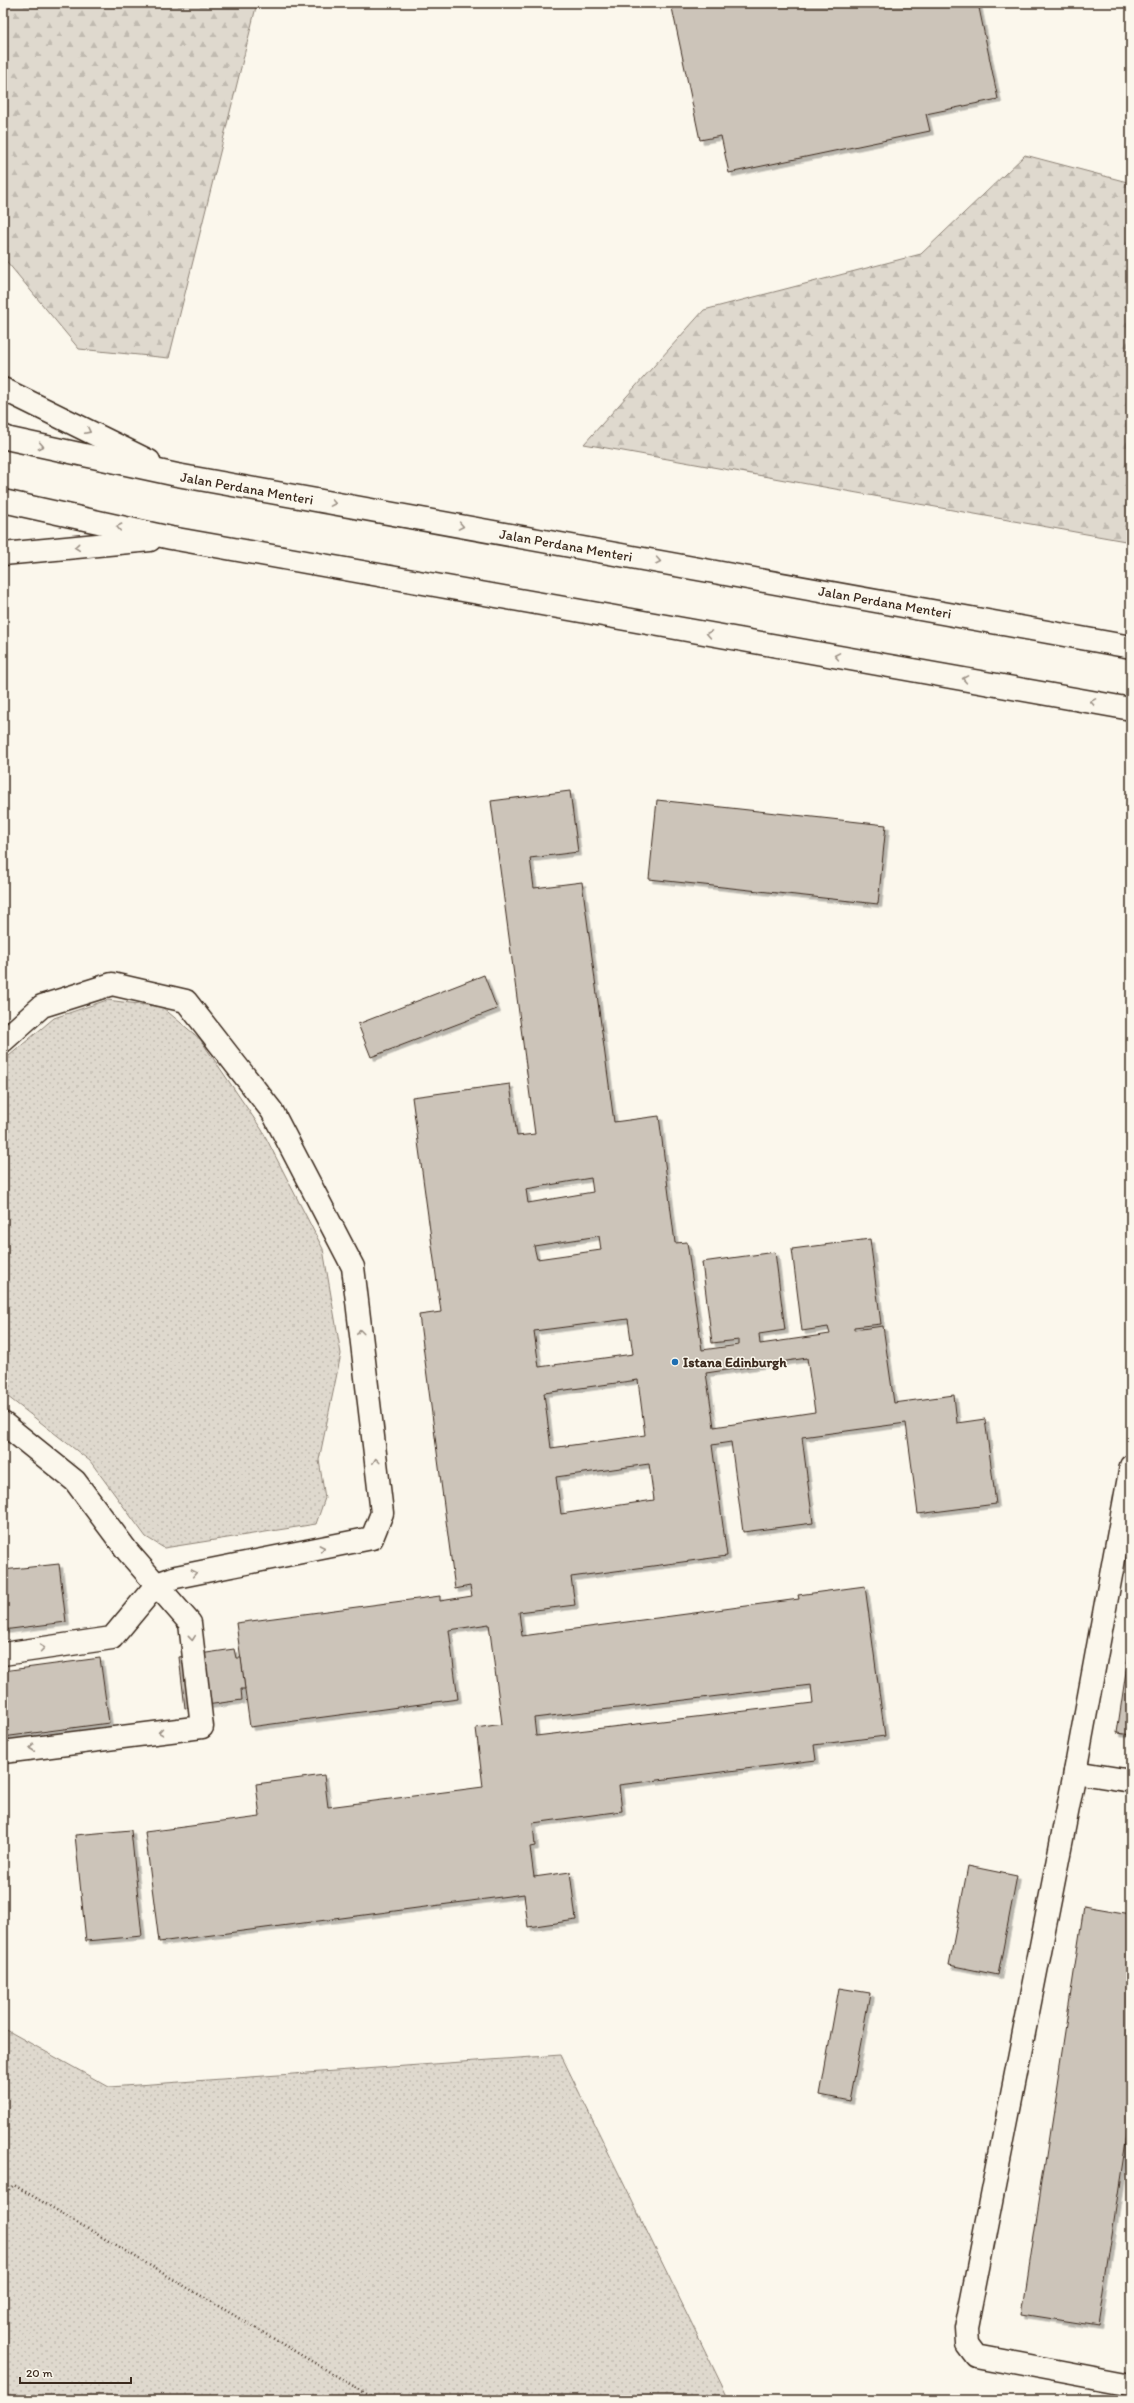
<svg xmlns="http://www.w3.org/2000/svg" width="1134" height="2403" viewBox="0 0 1134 2403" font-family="Itim,sans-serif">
<defs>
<pattern id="green-dots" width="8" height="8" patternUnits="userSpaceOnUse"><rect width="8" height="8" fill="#dfd9ce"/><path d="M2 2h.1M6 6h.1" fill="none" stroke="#c0bab0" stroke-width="1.8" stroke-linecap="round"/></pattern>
<pattern id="forest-firs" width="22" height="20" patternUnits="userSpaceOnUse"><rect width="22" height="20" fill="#dfd9ce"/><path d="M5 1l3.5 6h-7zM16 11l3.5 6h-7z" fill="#c0bab0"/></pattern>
<filter id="shadow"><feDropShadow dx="3.5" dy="3.5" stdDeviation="0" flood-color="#0004"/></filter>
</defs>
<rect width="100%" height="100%" fill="#fbf7ec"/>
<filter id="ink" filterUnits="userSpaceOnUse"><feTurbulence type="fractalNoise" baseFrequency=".025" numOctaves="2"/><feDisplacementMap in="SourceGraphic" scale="8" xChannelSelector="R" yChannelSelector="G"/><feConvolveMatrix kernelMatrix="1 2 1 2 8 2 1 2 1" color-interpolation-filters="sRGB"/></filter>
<g filter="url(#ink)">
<g fill="url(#green-dots)" stroke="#8d8276">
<polygon points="107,1000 162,1007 200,1039 262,1130 323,1249 341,1354 319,1460 325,1498 316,1524 164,1548 146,1537 90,1461 3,1393 3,1061 54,1018"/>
<polygon points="3,2028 109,2087 561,2055 729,2400 3,2400"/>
</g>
<g fill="url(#forest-firs)" stroke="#8d8276">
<polygon points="3,3 257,3 169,358 79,349 3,257"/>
<polygon points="1025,155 1131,183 1131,542 584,444 704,310 921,254"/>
</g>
<g fill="#ccc4b9" stroke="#3b2a1e" fill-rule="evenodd" filter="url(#shadow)">
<polygon points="671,3 978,3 998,99 926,114 930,131 729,173 721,136 700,140"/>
<path d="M570 791 578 852 530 858 534 888 582 882 614 1122 659 1116 675 1243 687 1242 702 1350 739 1345V1340L712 1343 702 1262 775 1252 785 1330 759 1334 760 1344 830 1334 828 1327 802 1331 792 1249 870 1239 881 1324 854 1327V1330L883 1326 894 1403 954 1395 957 1423 985 1419 996 1504 918 1514 906 1423 802 1437 813 1523 743 1532 731 1442 712 1445 727 1556 571 1577 575 1605 519 1612 522 1636 799 1599 798 1595 865 1586 885 1736 814 1745 816 1760 619 1785 622 1811 533 1823 535 1846 530 1847 534 1877 570 1872 576 1920 528 1927 524 1894 159 1942 145 1832 260 1817 256 1784 324 1775 328 1807 483 1787 476 1728 502 1724 489 1624 449 1630 458 1699 250 1727 236 1623 440 1596V1601L472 1596 470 1586 455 1589 419 1315 441 1312 412 1097 510 1084 517 1136 535 1134 491 801ZM591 1178 593 1192 528 1203 526 1189ZM599 1236 601 1250 537 1259 534 1246ZM628 1319 633 1354 539 1367 534 1331ZM807 1358 815 1412 714 1427 706 1373ZM638 1380 645 1435 551 1448 544 1393ZM649 1464 654 1500 561 1514 556 1477ZM811 1685 813 1703 536 1736 534 1718Z"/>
<polygon points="657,800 886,825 878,904 649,879"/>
<polygon points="484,975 497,1009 371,1057 358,1024"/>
<polygon points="59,1564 66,1622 3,1630 3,1570"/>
<polygon points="1131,1637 1131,1735 1117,1733"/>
<polygon points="234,1649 236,1658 241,1658 245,1689 241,1689 242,1700 185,1708 179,1657"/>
<polygon points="100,1658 109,1723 3,1737 3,1671"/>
<polygon points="131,1830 142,1936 86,1941 75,1835"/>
<polygon points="968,1866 1017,1876 998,1975 949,1965"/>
<polygon points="1084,1906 1131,1914 1131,2108 1098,2326 1022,2314"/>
<polygon points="839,1988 870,1993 850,2101 820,2095"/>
</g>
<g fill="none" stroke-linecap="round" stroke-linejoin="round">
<defs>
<g id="minor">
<polyline points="3,1041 42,1006 112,984 186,1001 272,1111 353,1267 382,1513 372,1538 176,1577 157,1584 112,1638 3,1654"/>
<polyline points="3,1423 75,1481 128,1552 190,1623 202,1727 3,1752"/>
<polyline points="1131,1466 1075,1772 966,2329 967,2344 976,2356 1131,2385"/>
<polyline points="1075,1772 1131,1781"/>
</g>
<g id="major">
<polyline points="3,389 149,461"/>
<polyline points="3,436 10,439 177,475 1131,647"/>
<polyline points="3,501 171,538 1131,709"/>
<polyline points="3,554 150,540"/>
</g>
</defs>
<use href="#minor" stroke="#3b2a1e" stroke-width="25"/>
<use href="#major" stroke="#3b2a1e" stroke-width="25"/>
<polyline stroke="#3b2a1e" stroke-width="2.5" stroke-dasharray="1 3" stroke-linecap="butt" points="3,2195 14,2185 377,2400"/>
<use href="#minor" stroke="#fbf7ec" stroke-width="22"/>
<use href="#major" stroke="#fbf7ec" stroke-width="22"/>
</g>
<defs><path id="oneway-chevron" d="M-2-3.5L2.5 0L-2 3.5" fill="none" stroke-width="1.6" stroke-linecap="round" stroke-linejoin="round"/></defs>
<g stroke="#9b9085">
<use href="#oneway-chevron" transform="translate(88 431) rotate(26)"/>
<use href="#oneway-chevron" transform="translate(41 446) rotate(12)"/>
<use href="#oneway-chevron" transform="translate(333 503) rotate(10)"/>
<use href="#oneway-chevron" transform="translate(461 526) rotate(10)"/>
<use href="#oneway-chevron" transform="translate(119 527) rotate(-168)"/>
<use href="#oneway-chevron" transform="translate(77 547) rotate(175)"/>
<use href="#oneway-chevron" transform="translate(658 561) rotate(10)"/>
<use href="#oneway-chevron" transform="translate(709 634) rotate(-170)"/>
<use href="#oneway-chevron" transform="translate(837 656) rotate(-170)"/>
<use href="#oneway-chevron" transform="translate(965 679) rotate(-170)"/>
<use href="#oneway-chevron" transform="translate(1093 702) rotate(-170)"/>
<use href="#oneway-chevron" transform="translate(360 1332) rotate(-97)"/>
<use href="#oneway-chevron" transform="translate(376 1461) rotate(-97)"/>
<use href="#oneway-chevron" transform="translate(322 1548) rotate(-11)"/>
<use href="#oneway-chevron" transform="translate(194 1573) rotate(-11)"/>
<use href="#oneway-chevron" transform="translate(192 1638) rotate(84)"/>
<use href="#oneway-chevron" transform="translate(42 1648) rotate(-8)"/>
<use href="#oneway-chevron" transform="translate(161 1732) rotate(172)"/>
<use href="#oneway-chevron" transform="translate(32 1748) rotate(174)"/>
</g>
</g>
<circle fill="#1f6fb2" stroke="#fbf7ec" stroke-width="1.5" cx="675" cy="1362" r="4"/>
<g text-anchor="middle" stroke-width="3" stroke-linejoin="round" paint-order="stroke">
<g font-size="14" fill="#3b2a1e" stroke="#fbf7ec">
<text transform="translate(247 488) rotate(10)" y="5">Jalan Perdana Menteri</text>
<text transform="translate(566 545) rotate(10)" y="5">Jalan Perdana Menteri</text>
<text transform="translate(885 602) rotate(10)" y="5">Jalan Perdana Menteri</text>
</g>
<g font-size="14" font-weight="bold" fill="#3b2a1e" stroke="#fbf7ec" text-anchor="start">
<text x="683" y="1367">Istana Edinburgh</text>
</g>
</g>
<rect width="1134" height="2403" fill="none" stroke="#fbf7ec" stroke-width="16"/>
<rect x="8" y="8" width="1118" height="2387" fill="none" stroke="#3b2a1e" stroke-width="1.5" filter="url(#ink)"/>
<path d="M20 2377v6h111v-6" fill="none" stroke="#3b2a1e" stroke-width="2"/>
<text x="26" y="2377" font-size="12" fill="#3b2a1e" stroke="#fbf7ec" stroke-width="3" paint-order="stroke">20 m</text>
</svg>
